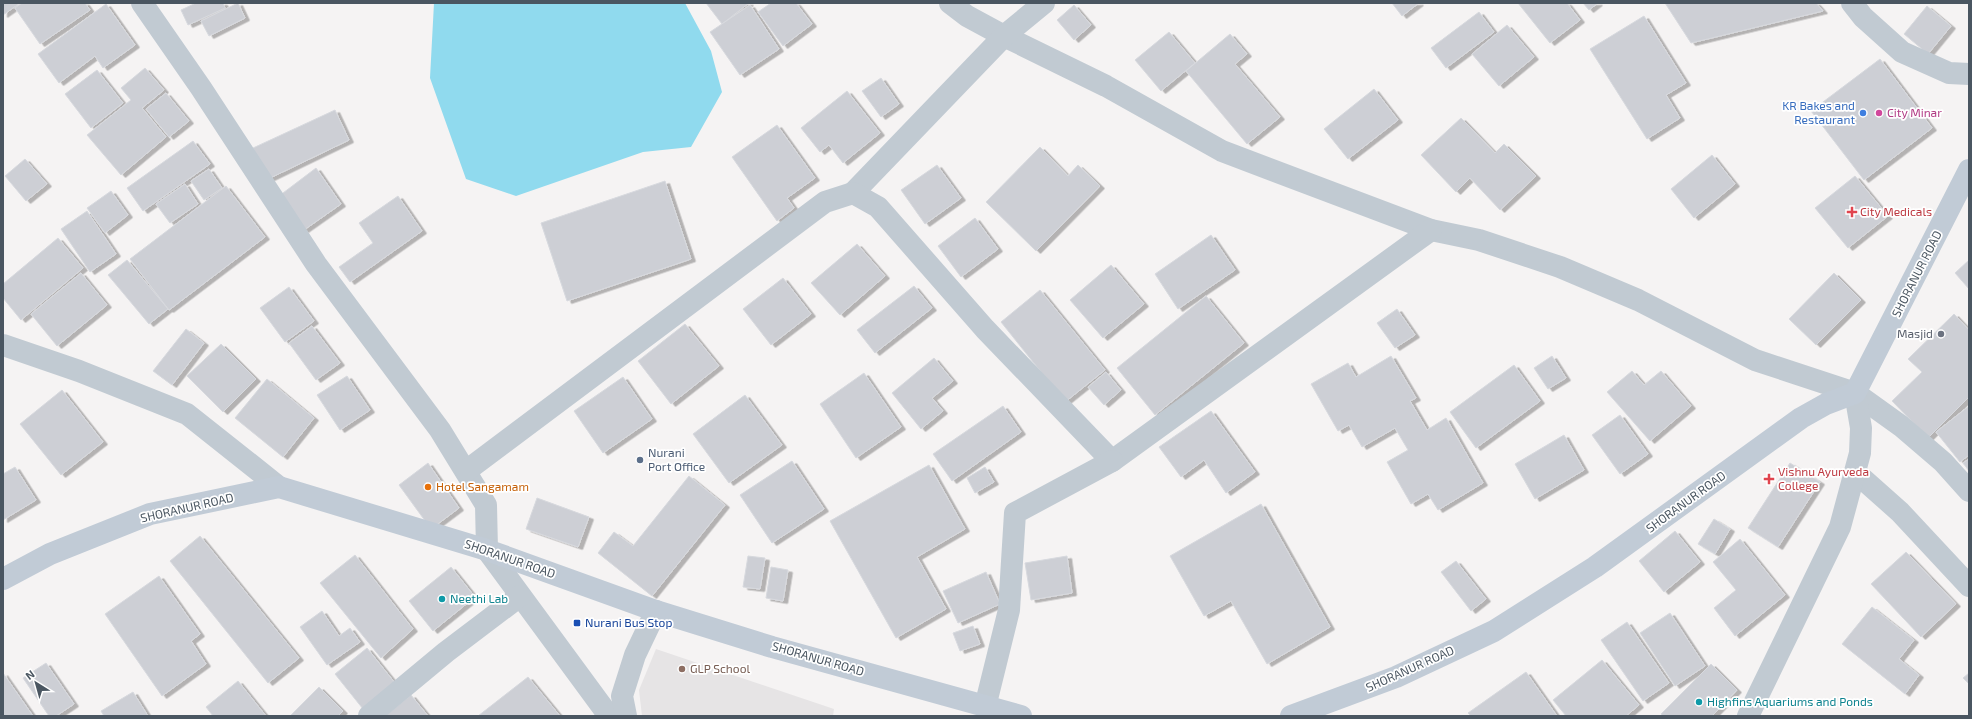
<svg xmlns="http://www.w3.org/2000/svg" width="1972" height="719" viewBox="0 0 1972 719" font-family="'Exo 2',sans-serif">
<defs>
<filter id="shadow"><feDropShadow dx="4.5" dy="2.5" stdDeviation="0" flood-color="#0004"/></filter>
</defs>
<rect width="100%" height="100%" fill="#f5f3f3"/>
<polygon fill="#e6e4e5" points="656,649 834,709 833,716 642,716 639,690"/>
<polygon fill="#90daee" points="434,3 685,3 711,51 722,92 691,147 643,152 516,196 466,179 430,78"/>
<g fill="#cdcfd5" stroke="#d7d9de" filter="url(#shadow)">
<polygon points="3,3 20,3 3,15"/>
<polygon points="22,3 85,3 90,10 40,44 15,8"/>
<polygon points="196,3 223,3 225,8 188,25 181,10"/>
<polygon points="238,3 245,18 209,36 201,21"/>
<polygon points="706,3 749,3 722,24"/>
<polygon points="771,3 796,3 812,24 783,46 758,12"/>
<polygon points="1392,3 1419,3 1402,16"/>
<polygon points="1518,3 1567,3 1580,20 1550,43"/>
<polygon points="1583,3 1598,3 1589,10"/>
<polygon points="1665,3 1816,3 1823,11 1691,43"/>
<polygon points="106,4 135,45 103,68 95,56 59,83 38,54"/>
<polygon points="750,5 779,49 740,75 710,32"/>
<polygon points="1074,5 1091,25 1074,40 1057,20"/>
<polygon points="1927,6 1951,26 1928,54 1904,34"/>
<polygon points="1479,12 1494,32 1446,68 1431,48"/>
<polygon points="1644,16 1686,83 1666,95 1680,118 1647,139 1590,49"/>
<polygon points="1507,25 1534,57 1499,86 1472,54"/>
<polygon points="1169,32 1195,63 1161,91 1135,60"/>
<polygon points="1230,34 1247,54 1235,64 1280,117 1247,144 1186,71"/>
<polygon points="1880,59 1932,128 1864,180 1811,111"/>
<polygon points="145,68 164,90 142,108 166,137 121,175 87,135 131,100 121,88"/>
<polygon points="97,70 123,103 91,128 65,94"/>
<polygon points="881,78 899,104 881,117 862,91"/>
<polygon points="1374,89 1398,120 1348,159 1324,129"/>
<polygon points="847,91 880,133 843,163 829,145 820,152 801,128"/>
<polygon points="166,93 189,121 169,137 146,109"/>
<polygon points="335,110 349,140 268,179 253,148"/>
<polygon points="1461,118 1495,153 1504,144 1536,176 1500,210 1470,178 1456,192 1421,155"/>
<polygon points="777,125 815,178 787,198 794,208 777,221 732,157"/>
<polygon points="193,141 210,164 143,211 127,188"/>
<polygon points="1040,147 1068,176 1078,165 1100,186 1036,251 986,202"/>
<polygon points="1712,155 1735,184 1694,218 1671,189"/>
<polygon points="25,159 47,184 26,201 5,176"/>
<polygon points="937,165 961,198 925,224 901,190"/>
<polygon points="316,168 341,204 304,230 279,196"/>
<polygon points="209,169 222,188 204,200 191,181"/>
<polygon points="1855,176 1888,216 1848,248 1815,208"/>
<polygon points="665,181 691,259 567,301 541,223"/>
<polygon points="185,184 198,204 170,223 156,204"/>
<polygon points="226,186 265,237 169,310 130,259"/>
<polygon points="111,191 128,215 105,233 87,208"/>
<polygon points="398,196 422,231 350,282 339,267 373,243 359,223"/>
<polygon points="87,211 116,254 90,272 61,229"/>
<polygon points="975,218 998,249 961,277 938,246"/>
<polygon points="1211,235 1235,270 1178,309 1155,274"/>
<polygon points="58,238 83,268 21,320 3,298 3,284"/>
<polygon points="857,244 885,276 840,315 811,283"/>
<polygon points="127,260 168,309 149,324 108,275"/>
<polygon points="1969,260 1969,289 1955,273"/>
<polygon points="1111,265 1144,304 1103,338 1070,300"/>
<polygon points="81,273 107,305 57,346 31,314"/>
<polygon points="1834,273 1861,300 1816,345 1789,319"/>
<polygon points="783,278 811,314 771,345 743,309"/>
<polygon points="914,286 932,308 875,353 857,330"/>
<polygon points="289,287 314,321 285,342 260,308"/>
<polygon points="1040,290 1105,370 1065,402 1001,322"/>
<polygon points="1206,296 1244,343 1155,415 1117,368"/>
<polygon points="1397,309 1415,335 1395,348 1377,323"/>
<polygon points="1954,314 1969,330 1969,397 1928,438 1892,401 1922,372 1908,359"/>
<polygon points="685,324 719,366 671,404 638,361"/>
<polygon points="312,326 340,363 316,380 289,343"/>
<polygon points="186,329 204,343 172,385 153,371"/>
<polygon points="221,344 256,379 223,412 187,376"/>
<polygon points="1391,356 1416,398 1410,401 1427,430 1446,418 1483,483 1438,510 1428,494 1411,504 1387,462 1408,450 1395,428 1362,447 1349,425 1338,431 1311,384 1348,363 1356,377"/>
<polygon points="1552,356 1566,378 1548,389 1534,368"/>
<polygon points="934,358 953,381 932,398 943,411 921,429 892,393"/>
<polygon points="1514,365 1540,401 1476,448 1450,412"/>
<polygon points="1632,371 1644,385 1661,371 1691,406 1650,441 1607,392"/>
<polygon points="1106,372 1121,390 1104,405 1088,387"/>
<polygon points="864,373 901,427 856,458 820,404"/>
<polygon points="347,376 370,410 340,430 317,395"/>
<polygon points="623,377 652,419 603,453 574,411"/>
<polygon points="267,379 314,418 283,457 235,418"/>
<polygon points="62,390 103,442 61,475 20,424"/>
<polygon points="745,395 782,445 729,483 693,434"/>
<polygon points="1003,406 1021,432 952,481 933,454"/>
<polygon points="1969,406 1969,455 1960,462 1936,432"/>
<polygon points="1211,411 1255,472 1226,493 1204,460 1181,477 1159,447"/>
<polygon points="1620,415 1648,454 1620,474 1592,435"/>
<polygon points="1564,435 1584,470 1535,499 1515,464"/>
<polygon points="1969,459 1969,471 1963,463"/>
<polygon points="792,461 824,509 772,543 740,495"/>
<polygon points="428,463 459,508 431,529 399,485"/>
<polygon points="1790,463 1820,482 1778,547 1748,528"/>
<polygon points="929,465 965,529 917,557 946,609 896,638 830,521"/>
<polygon points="15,467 36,500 3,520 3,474"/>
<polygon points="985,467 994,482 975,493 967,478"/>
<polygon points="689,476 725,505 652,596 598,553 614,532 633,546"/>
<polygon points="537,498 589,517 578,547 526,529"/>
<polygon points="1261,504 1330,627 1267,664 1231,601 1204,616 1170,556"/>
<polygon points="1714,519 1730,529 1715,554 1698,544"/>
<polygon points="1675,531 1700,562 1664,592 1639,561"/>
<polygon points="200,536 299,658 268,683 170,561"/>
<polygon points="1740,539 1785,595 1735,636 1714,608 1736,590 1713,562"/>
<polygon points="1906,552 1956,604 1921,637 1871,584"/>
<polygon points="355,555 413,629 381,658 320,583"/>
<polygon points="748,556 765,558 760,589 743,587"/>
<polygon points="1067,556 1072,593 1031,600 1025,563"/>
<polygon points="1456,561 1486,599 1471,611 1441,572"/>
<polygon points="451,567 475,597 433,631 409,601"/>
<polygon points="771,567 788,570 783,601 766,598"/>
<polygon points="986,572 1000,604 958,623 943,591"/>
<polygon points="159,576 200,634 191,641 206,664 162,696 105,614"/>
<polygon points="1872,607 1914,640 1899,659 1919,675 1905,694 1842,644"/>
<polygon points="322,611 339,636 350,628 360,642 327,665 300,627"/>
<polygon points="1670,613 1705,666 1675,686 1640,633"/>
<polygon points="1627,622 1669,683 1643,701 1601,640"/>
<polygon points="973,626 980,644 960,651 953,633"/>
<polygon points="367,648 395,683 363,709 335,674"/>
<polygon points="1602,660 1639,705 1626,716 1566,716 1553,700"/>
<polygon points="46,663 74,704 56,716 49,716 23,678"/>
<polygon points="1711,664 1737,690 1712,716 1663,716 1661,714"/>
<polygon points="1526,672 1557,716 1471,716 1468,713"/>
<polygon points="3,673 33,716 3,716"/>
<polygon points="1969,673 1969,684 1963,678"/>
<polygon points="528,677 560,716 478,716"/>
<polygon points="238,681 266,716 213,716 206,707"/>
<polygon points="319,687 343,711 338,716 290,716"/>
<polygon points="133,692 148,716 104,716 101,711"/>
<polygon points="411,695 428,716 385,716"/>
</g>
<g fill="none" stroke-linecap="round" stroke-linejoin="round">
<g stroke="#c1cad2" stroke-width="22">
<polyline points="142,3 201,88 316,264 440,430 486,505 487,550 609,716"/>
<polyline points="950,3 967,16 1004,36 1106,86 1222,151 1431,230 1479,240 1560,267 1638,300 1755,360 1855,393"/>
<polyline points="1852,3 1863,17 1902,52 1949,73 1969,74"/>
<polyline points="853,193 1004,36 1044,3"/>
<polyline points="3,345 79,371 187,414 279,487"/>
<polyline points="466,471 825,202 853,193 878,207 985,329 1112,461 1431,230"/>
<polyline points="1855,472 1900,512 1969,586"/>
<polyline points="985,707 1009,610 1015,513 1112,461"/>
<polyline points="369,716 446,652 520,596"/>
<polyline points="626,716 622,696 635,655 656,611"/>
</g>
<g stroke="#c1cad2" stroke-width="22">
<polyline points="1855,393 1901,426 1943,462 1969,491"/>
<polyline points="1748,716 1840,527 1860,453 1861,428 1855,393"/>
</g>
<g stroke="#c1cbd6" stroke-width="22">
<polyline points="3,579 50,554 150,514 279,487 487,550 656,611 772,647 1021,716"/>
<polyline points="1291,716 1396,677 1494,631 1595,567 1801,418 1826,404 1855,393 1969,170"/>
</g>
</g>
<circle fill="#3f7fe0" stroke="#fff" stroke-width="1.5" cx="1863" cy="113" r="4"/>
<circle fill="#d1479c" stroke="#fff" stroke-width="1.5" cx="1879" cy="113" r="4"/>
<g fill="#e0444e" stroke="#fff" stroke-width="1.5">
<path d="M1850 206h4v4h4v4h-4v4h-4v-4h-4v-4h4z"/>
<path d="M1767 473h4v4h4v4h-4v4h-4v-4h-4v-4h4z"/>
</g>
<circle fill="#6b7280" stroke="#fff" stroke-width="1.5" cx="1941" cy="334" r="4"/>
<circle fill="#5c6f8a" stroke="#fff" stroke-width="1.5" cx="640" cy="460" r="4"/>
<circle fill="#e8710a" stroke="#fff" stroke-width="1.5" cx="428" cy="487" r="4"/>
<g fill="#0f9aa8" stroke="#fff" stroke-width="1.5">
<circle cx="442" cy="599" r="4"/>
<circle cx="1699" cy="702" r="4"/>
</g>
<rect fill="#1a4fb4" stroke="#fff" stroke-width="1.5" x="573" y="619" width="8" height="8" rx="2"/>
<circle fill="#8d6e63" stroke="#fff" stroke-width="1.5" cx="682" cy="669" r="4"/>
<g text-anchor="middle" stroke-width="3.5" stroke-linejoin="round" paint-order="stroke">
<g font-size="12" fill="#366cbe" stroke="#fff" text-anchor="end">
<text x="1855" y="110">KR Bakes and<tspan x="1855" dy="14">Restaurant</tspan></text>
</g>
<g font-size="12" fill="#b23c85" stroke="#fff" text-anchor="start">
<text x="1887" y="117">City Minar</text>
</g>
<g font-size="12" fill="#be3a42" stroke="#fff" text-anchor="start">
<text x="1860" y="216">City Medicals</text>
<text x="1778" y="476">Vishnu Ayurveda<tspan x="1778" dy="14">College</tspan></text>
</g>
<g font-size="12" fill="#4a5661" stroke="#fff">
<text transform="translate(1917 274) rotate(-63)" y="4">SHORANUR ROAD</text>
<text transform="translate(1686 502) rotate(-36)" y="4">SHORANUR ROAD</text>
<text transform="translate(187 508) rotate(-13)" y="4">SHORANUR ROAD</text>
<text transform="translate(510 559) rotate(19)" y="4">SHORANUR ROAD</text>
<text transform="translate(818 659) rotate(16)" y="4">SHORANUR ROAD</text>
<text transform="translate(1410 669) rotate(-24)" y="4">SHORANUR ROAD</text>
</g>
<g font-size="12" fill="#5b616d" stroke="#fff" text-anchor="end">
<text x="1933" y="338">Masjid</text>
</g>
<g font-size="12" fill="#4e5e75" stroke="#fff" text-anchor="start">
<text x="648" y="457">Nurani<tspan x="648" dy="14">Port Office</tspan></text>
</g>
<g font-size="12" fill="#c56008" stroke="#fff" text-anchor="start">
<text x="436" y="491">Hotel Sangamam</text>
</g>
<g font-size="12" fill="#0d838f" stroke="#fff" text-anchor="start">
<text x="450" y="603">Neethi Lab</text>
<text x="1707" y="706">Highfins Aquariums and Ponds</text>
</g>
<g font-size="12" fill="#164399" stroke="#fff" text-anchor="start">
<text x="585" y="627">Nurani Bus Stop</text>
</g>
<g font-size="12" fill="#785e54" stroke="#fff" text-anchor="start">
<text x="690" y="673">GLP School</text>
</g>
</g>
<rect width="1972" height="719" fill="none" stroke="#4a5661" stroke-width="8"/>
<g transform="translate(36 683) rotate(323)" stroke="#ffffff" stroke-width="3" paint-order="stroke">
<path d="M0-3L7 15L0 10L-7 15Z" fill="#4a5661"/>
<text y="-6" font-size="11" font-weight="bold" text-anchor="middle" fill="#4a5661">N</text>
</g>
</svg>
